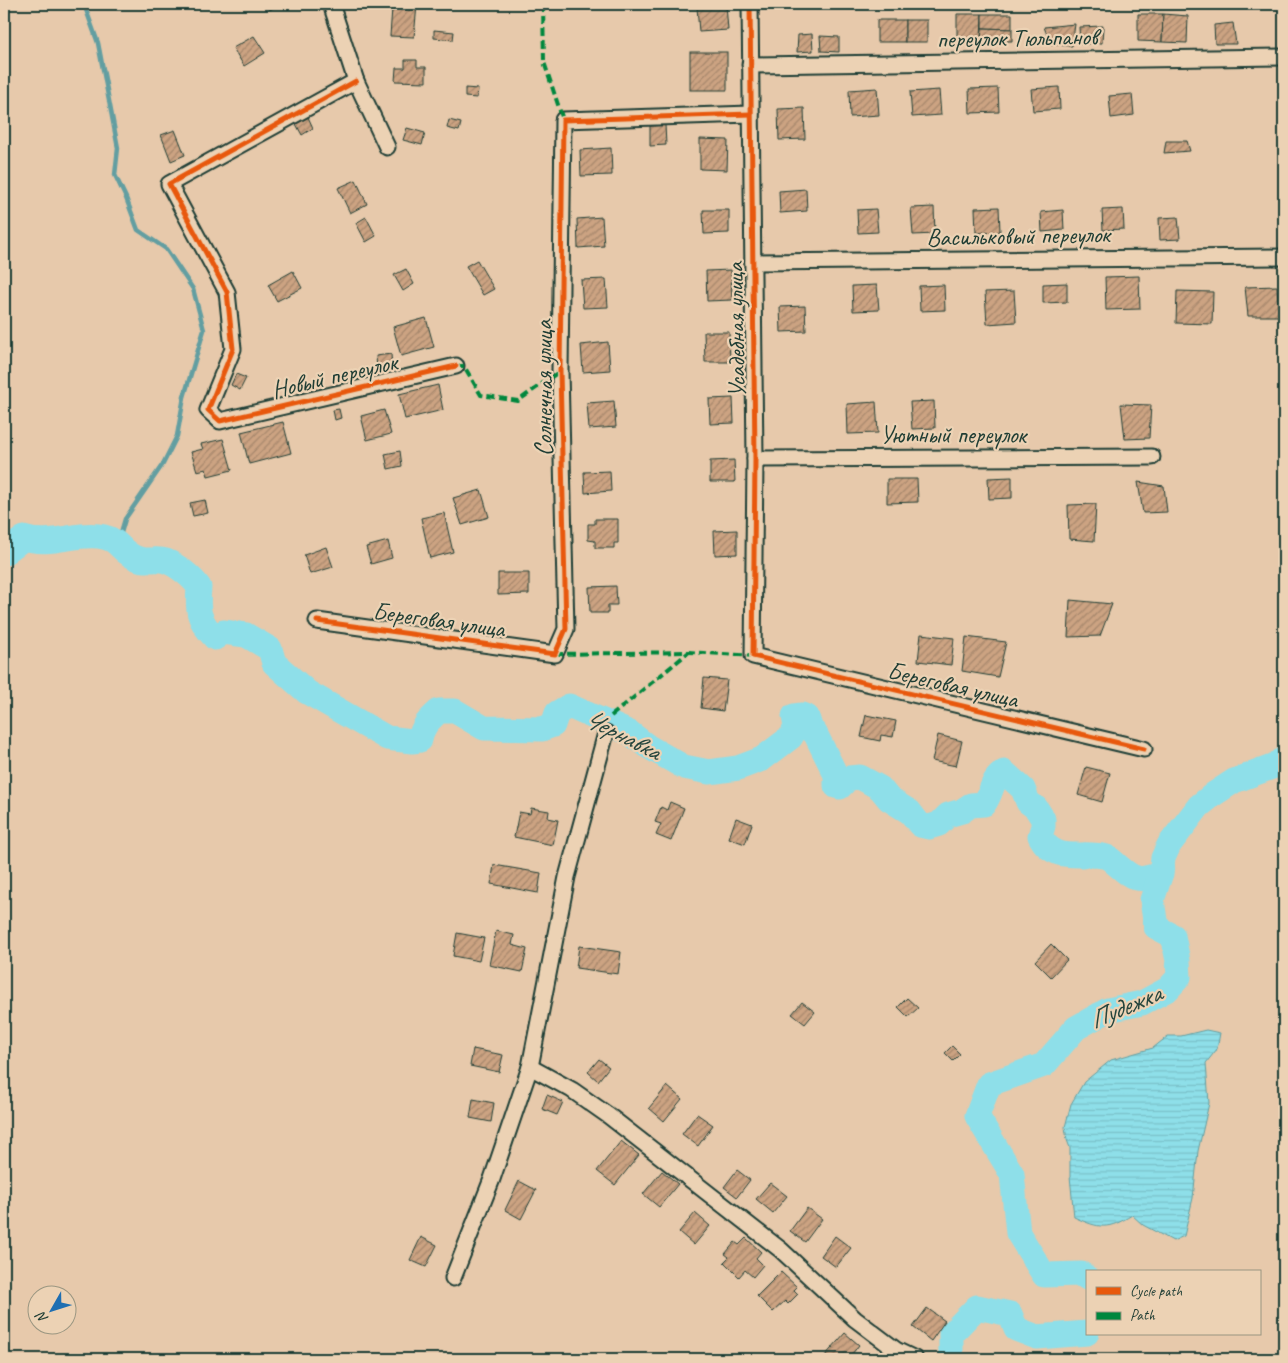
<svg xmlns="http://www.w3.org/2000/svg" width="1288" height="1363" viewBox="0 0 1288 1363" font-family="Caveat,sans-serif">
<defs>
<pattern id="water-rules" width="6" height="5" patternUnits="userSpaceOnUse" patternTransform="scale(1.25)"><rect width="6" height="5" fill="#8edfe9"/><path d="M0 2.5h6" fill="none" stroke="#7ac0c8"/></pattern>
<pattern id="building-hatch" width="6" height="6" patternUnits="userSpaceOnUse" patternTransform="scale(1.25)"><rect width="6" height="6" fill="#cca382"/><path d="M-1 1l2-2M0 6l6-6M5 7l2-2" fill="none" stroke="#a5866b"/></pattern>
</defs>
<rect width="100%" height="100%" fill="#e7c9ab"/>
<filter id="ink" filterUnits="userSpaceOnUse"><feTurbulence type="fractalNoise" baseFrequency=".02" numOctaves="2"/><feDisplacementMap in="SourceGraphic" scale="10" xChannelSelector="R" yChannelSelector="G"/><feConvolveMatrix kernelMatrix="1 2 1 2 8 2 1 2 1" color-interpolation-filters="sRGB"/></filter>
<g filter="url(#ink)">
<g fill="url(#water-rules)" stroke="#629ea1">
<polygon points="463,707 477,710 481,727 469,728 461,725 461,715 458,713"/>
<path d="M353 709C362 714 365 722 357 729L350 727 344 723V715L349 710Z"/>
<path d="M1206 1030 1220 1033 1217 1049 1206 1063 1209 1103 1198 1151 1193 1198 1184 1236 1173 1241 1143 1225 1132 1215C1108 1230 1100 1229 1074 1217L1070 1176V1148L1067 1140 1065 1127 1071 1104 1084 1082 1111 1060 1153 1048 1168 1036H1181Z"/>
</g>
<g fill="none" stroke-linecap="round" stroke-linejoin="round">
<polyline stroke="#629ea1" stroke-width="4.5" points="84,4 98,43 118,148 115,175 126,198 138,230 166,249 193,289 204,330 184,397 177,436 163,464 125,519 118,543"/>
<g stroke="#8edfe9" stroke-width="25">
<path d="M4 553 24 538C51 547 78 531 104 537 118 540 119 548 129 554 144 565 153 557 166 561 177 565 192 577 199 587 197 611 198 620 215 638L223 632 246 635 270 649 274 663 307 692 387 738 412 741 420 740C422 726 429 720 439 711H455L484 728 542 729 553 725 557 713 569 706 630 733 647 746 684 767 709 772 738 768 762 759 791 737 796 727 794 716 802 715 807 717 811 730 815 733 836 775V786L840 787 849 778 860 777 880 788 889 799 910 812 920 825 929 827 939 824 948 815 962 811 971 805 984 804C993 792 990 781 1004 772L1023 789 1028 802 1036 808 1043 819V826L1040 836C1055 865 1082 850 1107 857 1110 858 1113 862 1116 864 1133 879 1139 883 1161 873"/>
<polyline points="1087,1278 1082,1274 1044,1275 1018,1233 1012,1174 977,1116 989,1084 1044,1065 1076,1028 1108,1010 1142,1003 1168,989 1179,977 1178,961 1173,936 1156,927 1152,900 1161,873 1163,858 1169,845 1199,806 1214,794 1234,781 1272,767 1284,759"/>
<polyline points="951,1359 951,1334 977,1307 1010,1314 1016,1329 1037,1337 1087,1333"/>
</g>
</g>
<g fill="url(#building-hatch)" stroke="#1f3d34">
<polygon points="265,4 280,4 270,10"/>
<polygon points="404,4 417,5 414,37 390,36 392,8 404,9"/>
<polygon points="726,5 728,30 699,32 697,7"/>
<polygon points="957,14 982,14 981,41 957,41"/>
<polygon points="982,14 1012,14 1012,29 982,28"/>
<polygon points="1138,14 1163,14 1162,42 1138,41"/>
<polygon points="1163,14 1188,16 1187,43 1162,42"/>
<rect x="877" y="20" width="28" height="22"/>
<rect x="905" y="20" width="22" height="22"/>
<polygon points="1233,23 1236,44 1215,44 1214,25"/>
<polygon points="1075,24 1072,46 1051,45 1044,27"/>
<polygon points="1103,26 1102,43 1080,44 1079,27"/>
<polygon points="982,28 1012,29 1012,41 981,41"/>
<polygon points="434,30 454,32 453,40 434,38"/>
<polygon points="812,34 813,51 797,52 798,35"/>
<polygon points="254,36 265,53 244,66 233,48"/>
<polygon points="820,36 839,37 839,52 821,51"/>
<rect x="690" y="52" width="37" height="38"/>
<polygon points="405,60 417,60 417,67 426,67 426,82 395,81 396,68 405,68"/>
<polygon points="1059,87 1060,109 1033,111 1031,89"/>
<polygon points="465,88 478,89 477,98 465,97"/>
<polygon points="877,88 879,115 850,117 849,90"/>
<polygon points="998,88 999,112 970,113 969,89"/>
<polygon points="939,90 941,115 912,117 910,92"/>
<polygon points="1132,94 1134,115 1111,118 1109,96"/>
<polygon points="804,108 805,139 779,140 778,109"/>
<polygon points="308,117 313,128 302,135 296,124"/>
<polygon points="449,120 461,123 459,131 447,128"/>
<polygon points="665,125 666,145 650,146 650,126"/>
<polygon points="407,128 425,133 422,145 403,140"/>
<polygon points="175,130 185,155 171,161 161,135"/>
<polygon points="700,139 728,140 727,170 700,169"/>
<polygon points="1166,141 1187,141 1190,151 1164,153"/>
<polygon points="611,148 612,175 581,176 580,150"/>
<polygon points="356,180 367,204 350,213 338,188"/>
<polygon points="806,189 807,211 780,213 779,191"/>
<polygon points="934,207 935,234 913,235 911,208"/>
<polygon points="999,207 1000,232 976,233 975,208"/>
<polygon points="876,209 878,232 858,233 857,210"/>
<polygon points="1123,209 1124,229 1103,230 1102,210"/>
<polygon points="703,210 729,210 729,233 704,234"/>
<polygon points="1063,210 1064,230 1042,232 1041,212"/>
<polygon points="366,217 376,236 366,242 356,223"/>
<polygon points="602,217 604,246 578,248 577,219"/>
<polygon points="1178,217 1180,239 1160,240 1159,218"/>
<polygon points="477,260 494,289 483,295 466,266"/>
<polygon points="406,269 414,284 403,291 394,275"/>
<polygon points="731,270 732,300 707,301 706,271"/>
<polygon points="293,271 302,288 277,301 268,285"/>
<polygon points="1139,276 1140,309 1106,310 1105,277"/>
<polygon points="606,279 608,307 583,308 581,280"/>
<polygon points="1067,283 1067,302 1043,303 1043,284"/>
<polygon points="877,285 879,310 853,311 852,286"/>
<polygon points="944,285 945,310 920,311 919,286"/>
<polygon points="1277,286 1279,316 1248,316 1245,287"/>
<polygon points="1014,291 1016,322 987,324 985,292"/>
<polygon points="1177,291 1213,292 1212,324 1176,323"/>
<polygon points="805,306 806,331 781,332 780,307"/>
<polygon points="426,318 434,347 401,356 393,327"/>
<polygon points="704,332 729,332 730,362 705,362"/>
<polygon points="608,342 610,370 583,372 581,345"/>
<polygon points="391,354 392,368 377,369 376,356"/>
<polygon points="236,374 246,378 240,390 231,385"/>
<polygon points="438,385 443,410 405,419 399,394"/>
<polygon points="733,398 734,423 710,424 709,399"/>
<polygon points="614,401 616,427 589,429 587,403"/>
<polygon points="934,401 935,428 912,429 910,402"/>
<polygon points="876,402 878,433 848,434 847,404"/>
<polygon points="1121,404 1151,405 1149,438 1125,439"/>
<polygon points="339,409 341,418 335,420 333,410"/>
<polygon points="384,410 391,434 367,440 361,416"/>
<polygon points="283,422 291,453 249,464 241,432"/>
<polygon points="223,439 232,470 208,476 206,469 197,471 191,452 203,449 201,444"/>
<polygon points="400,451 402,466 388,469 385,454"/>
<polygon points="734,460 735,482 710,482 710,461"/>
<polygon points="610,471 611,491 585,493 584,472"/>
<polygon points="1012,477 1012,498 989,499 988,478"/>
<polygon points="887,479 917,479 918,502 887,503"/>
<polygon points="1138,482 1164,486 1167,512 1143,513"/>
<polygon points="481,490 489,517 462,525 453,498"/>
<polygon points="205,500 208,513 193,516 190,503"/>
<polygon points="1096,504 1094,541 1069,539 1068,505"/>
<polygon points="444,513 453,552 430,558 421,518"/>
<polygon points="595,519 618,519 618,543 614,543 614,548 595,548 595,541 588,540 588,524 595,524"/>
<polygon points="737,530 737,554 715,555 714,531"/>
<polygon points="388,541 392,558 371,564 366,547"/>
<polygon points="326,547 333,567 310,574 304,555"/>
<polygon points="498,573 529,573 529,594 498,595"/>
<polygon points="616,586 617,605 608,605 608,613 590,613 589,587"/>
<polygon points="1070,600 1112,604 1100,636 1068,637"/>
<polygon points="921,634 954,638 951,665 918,661"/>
<polygon points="966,637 1006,642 998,677 962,671"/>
<polygon points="704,678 727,680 723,711 701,708"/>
<polygon points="866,715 896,721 893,737 881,735 880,741 861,737"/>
<polygon points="938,735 962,741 956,766 932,761"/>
<polygon points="1086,767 1110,773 1102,802 1078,795"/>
<polygon points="670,802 684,808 671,841 656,835 661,824 655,822 661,807 667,810"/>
<polygon points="531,808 549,811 548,818 558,820 553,845 514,837 519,812 530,814"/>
<polygon points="736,818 752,824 745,844 729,838"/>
<polygon points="494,865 541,873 538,893 491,884"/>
<polygon points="496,931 514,935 512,945 527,949 522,972 489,965"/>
<polygon points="457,933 484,938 479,961 453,956"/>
<polygon points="1051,944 1067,960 1051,977 1035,961"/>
<polygon points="579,946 621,952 618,974 576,968"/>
<polygon points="907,998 918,1008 908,1017 898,1007"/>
<polygon points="802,1002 815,1012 805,1024 792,1014"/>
<polygon points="952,1046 960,1054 953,1061 945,1053"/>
<polygon points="473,1049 503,1055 499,1072 470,1066"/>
<polygon points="599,1059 609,1067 598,1081 588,1072"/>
<polygon points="667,1086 682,1099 664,1121 649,1108"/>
<polygon points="547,1095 563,1102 557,1115 542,1109"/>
<polygon points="473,1099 494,1103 491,1122 470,1118"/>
<polygon points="697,1114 713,1125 698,1146 682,1134"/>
<polygon points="621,1141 639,1155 615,1185 597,1171"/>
<polygon points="737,1170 750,1180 737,1197 724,1187"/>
<polygon points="662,1171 678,1184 659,1207 643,1194"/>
<polygon points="519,1181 536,1190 521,1219 505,1210"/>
<polygon points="770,1183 787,1196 773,1213 756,1199"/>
<polygon points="807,1208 822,1219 805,1242 790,1231"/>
<polygon points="695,1213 710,1226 694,1245 679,1232"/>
<polygon points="835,1236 851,1248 836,1267 821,1256"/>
<polygon points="421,1237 437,1245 426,1267 410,1260"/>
<polygon points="746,1238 761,1252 756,1258 763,1265 753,1277 745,1270 739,1277 724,1262 729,1257 725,1254 735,1242 739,1245"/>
<polygon points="781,1272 797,1287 794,1290 798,1294 788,1304 785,1301 773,1312 757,1296"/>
<polygon points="927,1308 945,1321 931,1341 913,1327"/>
<polygon points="845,1333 859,1345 849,1358 850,1359 827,1359 824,1357"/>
</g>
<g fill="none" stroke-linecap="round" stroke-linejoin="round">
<defs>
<g id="street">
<polyline points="331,4 356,81 387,147"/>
<polyline points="750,4 755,459 753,656 1144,749"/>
<polyline points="750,65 1284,57"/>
<polyline points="356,81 169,184 227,292 233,349 208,410 220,421 456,366"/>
<polyline points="753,262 1284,257"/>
<polyline points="755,459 1152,457"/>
<polyline points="317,621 555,654 566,629 560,371 563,120 751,114"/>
<polyline points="530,1067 572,1090 609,1116 781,1250 855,1319 896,1350 915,1359"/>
<polyline points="453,1278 492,1179 530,1067 567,877 606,733"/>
</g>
</defs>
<use href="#street" stroke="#1f3d34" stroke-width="19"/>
<use href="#street" stroke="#ecd2b4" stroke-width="15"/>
<g stroke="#00873e" stroke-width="4" stroke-dasharray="8 4" stroke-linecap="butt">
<polyline points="543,4 544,62 563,120"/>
<polyline points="456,366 464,366 481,395 518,401 560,371"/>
<polyline points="555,654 689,652 753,656"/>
<polyline points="611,716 689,652"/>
</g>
<defs>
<g id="cycleway">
<polyline points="750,4 755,459 753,656 1144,749"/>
<polyline points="356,81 169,184 227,292 233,349 208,410 220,421 456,366"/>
<polyline points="317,621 555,654 566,629 560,371 563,120 751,114"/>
</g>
</defs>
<use href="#cycleway" stroke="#ecd2b4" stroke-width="8"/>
<use href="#cycleway" stroke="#e8590c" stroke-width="5"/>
</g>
</g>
<g text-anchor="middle" stroke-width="4.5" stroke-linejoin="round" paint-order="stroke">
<g font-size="25" fill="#1f3d34" stroke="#ecd2b4">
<text transform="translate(1017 37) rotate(-1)" y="9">переулок Тюльпанов</text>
<text transform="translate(1018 235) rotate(-1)" y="9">Васильковый переулок</text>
<text transform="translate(735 330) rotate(-91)" y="9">Усадебная улица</text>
<text transform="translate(334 375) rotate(-13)" y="9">Новый переулок</text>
<text transform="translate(543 388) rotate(-90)" y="9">Солнечная улица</text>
<text x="953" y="443">Уютный переулок</text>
<text transform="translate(439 619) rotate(8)" y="9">Береговая улица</text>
<text transform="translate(953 684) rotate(13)" y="9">Береговая улица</text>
</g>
<g font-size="26" font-style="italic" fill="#25453d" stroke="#ecd2b4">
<text transform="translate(623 734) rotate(27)" y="9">Чернавка</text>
<text transform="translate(1125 1006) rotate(-23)" y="9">Пудежка</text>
</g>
</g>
<rect width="1288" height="1363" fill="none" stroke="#ecd2b4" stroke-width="20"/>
<rect x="10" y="10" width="1268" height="1343" fill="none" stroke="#1f3d34" stroke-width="2" filter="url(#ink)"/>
<rect x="1086" y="1270" width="175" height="65" fill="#ecd2b4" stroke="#9a9681"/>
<rect x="1096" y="1287" width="25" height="8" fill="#e8590c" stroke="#9a9681"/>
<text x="1130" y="1296" font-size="15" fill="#1f3d34">Cycle path</text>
<rect x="1096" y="1312" width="25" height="8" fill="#00873e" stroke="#9a9681"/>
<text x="1130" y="1320" font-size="15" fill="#1f3d34">Path</text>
<g transform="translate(52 1310) rotate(231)"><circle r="24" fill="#ecd2b4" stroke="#9a9681"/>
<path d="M0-4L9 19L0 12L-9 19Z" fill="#1f6fb2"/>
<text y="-8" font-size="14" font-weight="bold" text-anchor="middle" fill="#1f3d34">N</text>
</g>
</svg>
